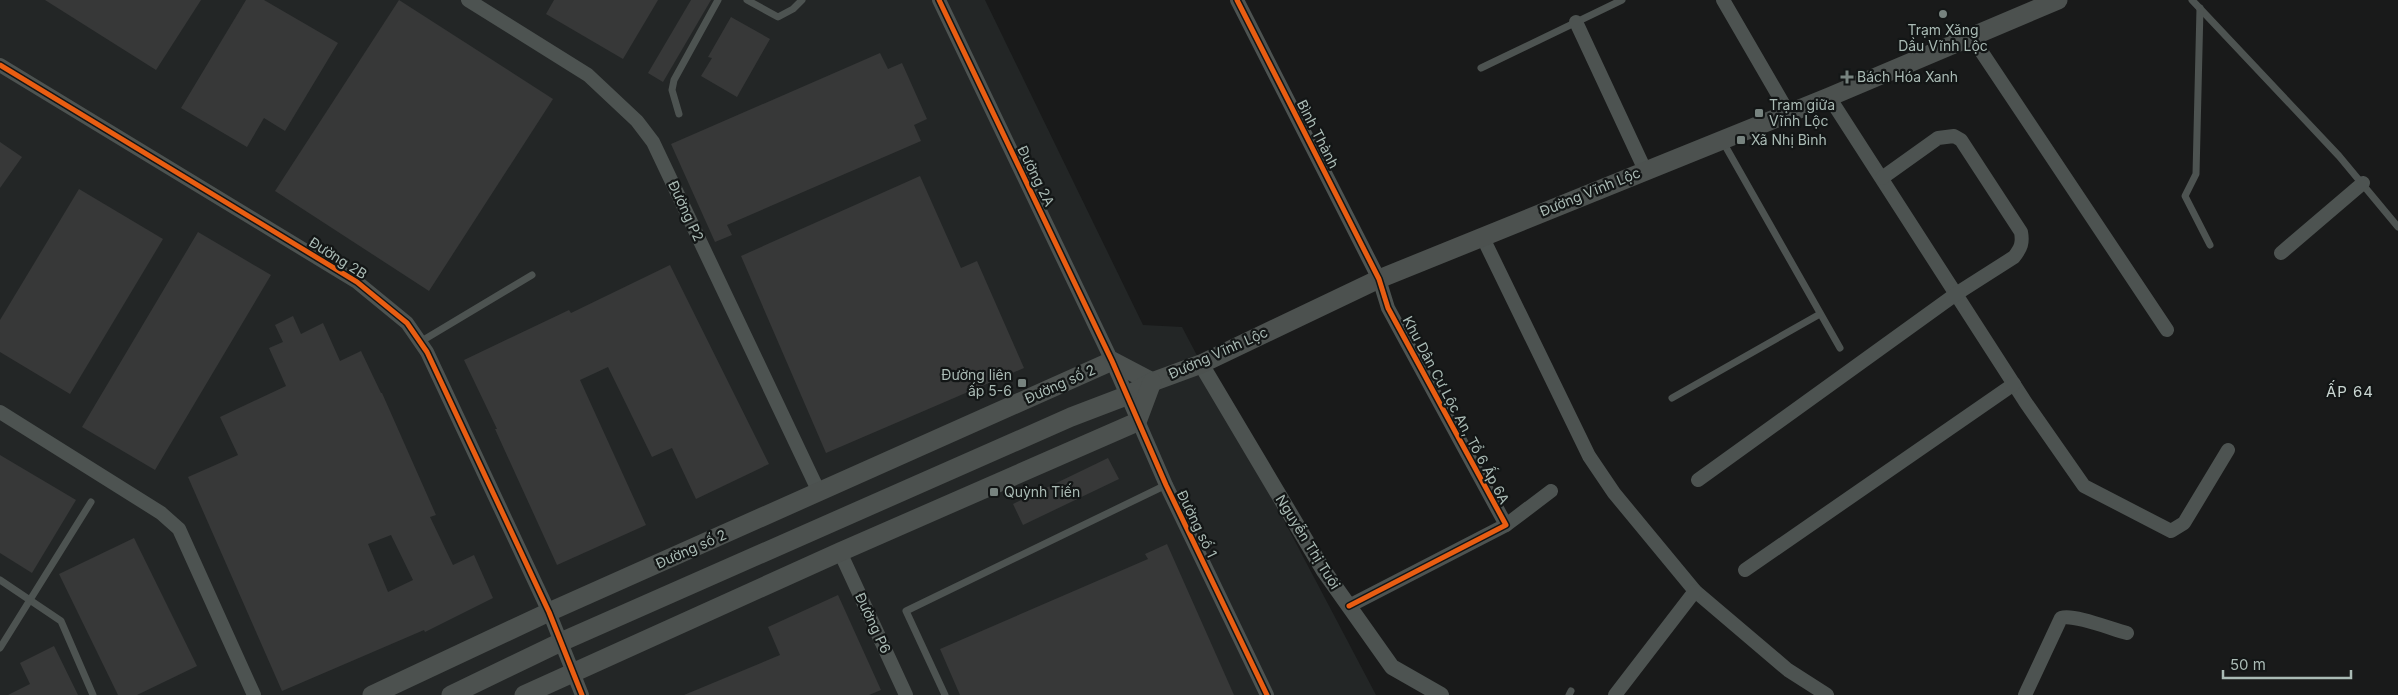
<svg xmlns="http://www.w3.org/2000/svg" width="2398" height="695" viewBox="0 0 2398 695" font-family="Inter,sans-serif">
<rect width="100%" height="100%" fill="#191a1a"/>
<polygon fill="#232626" points="0,0 985,0 1143,325 1182,327 1376,695 0,695"/>
<g fill="#373838" fill-rule="evenodd">
<polygon points="45,0 201,0 156,70"/>
<polygon points="246,0 264,0 338,43 285,131 264,118 247,147 181,108"/>
<polygon points="399,0 553,99 429,291 275,191"/>
<polygon points="554,0 658,0 623,59 546,14"/>
<polygon points="691,0 711,0 663,82 648,73"/>
<polygon points="731,17 770,39 737,97 701,76 712,58 708,57"/>
<polygon points="880,53 888,69 902,63 927,119 914,125 921,141 727,225 732,235 715,242 671,144"/>
<polygon points="0,142 22,157 0,188"/>
<polygon points="920,176 961,268 977,261 1024,368 826,453 741,256"/>
<polygon points="79,189 163,239 70,394 0,352 0,320"/>
<polygon points="198,232 271,275 155,470 82,427"/>
<polygon points="670,265 769,464 696,499 672,448 652,457 608,367 580,380 646,525 557,565 495,429 497,429 464,360 569,310 571,313"/>
<path d="M293 316 301 334 323 323 340 361 361 351 381 393H382L436 515 430 517 453 565 474 555 493 598 425 632 424 630 282 691 188 477 238 455 220 417 286 386 269 348 283 342 275 325ZM391 535 413 580 388 592 368 544Z"/>
<polygon points="0,455 76,500 32,573 0,553"/>
<polygon points="1108,458 1119,479 1023,525 1013,504"/>
<polygon points="134,538 197,666 137,695 118,695 59,574"/>
<polygon points="1167,544 1234,695 960,695 940,649 1148,559 1145,554"/>
<polygon points="838,595 881,690 869,695 684,695 780,655 768,627"/>
<polygon points="54,646 78,695 8,695 30,684 20,663"/>
</g>
<g fill="none" stroke-linecap="round" stroke-linejoin="round">
<g stroke="#4d5351" stroke-width="7">
<polyline points="747,0 778,17 793,9 802,0"/>
<polyline points="2192,0 2339,156 2398,227"/>
<polyline points="2200,8 2196,174 2185,196 2210,245"/>
<polyline points="1481,68 1622,0"/>
<polyline points="679,114 672,90 674,80 718,0"/>
<polyline points="1723,142 1840,348"/>
<polyline points="420,342 532,275"/>
<polyline points="1672,398 1820,314"/>
<polyline points="0,580 61,621 93,695"/>
<polyline points="0,648 91,502"/>
<polyline points="945,695 906,611 1166,485"/>
<polyline points="1569,695 1571,691"/>
</g>
<g stroke="#4d5351" stroke-width="14">
<polyline points="468,0 588,75 637,121 653,142 819,492"/>
<polyline points="939,0 1112,361 1166,485 1267,695"/>
<polyline points="1237,0 1379,279 1388,308 1506,525 1349,606"/>
<polyline points="1723,0 1788,112"/>
<polyline points="1576,22 1645,170"/>
<polyline points="1971,36 2167,330"/>
<polyline points="0,65 357,282 407,323 427,352 549,612 582,695"/>
<polyline points="1829,97 2026,403 2084,486 2171,531 2184,523 2228,450"/>
<polyline points="1482,236 1589,456 1614,493 1695,591 1788,670 1827,695"/>
<polyline points="2281,253 2363,183"/>
<polyline points="0,412 161,513 179,529 254,695"/>
<path d="M1698 480 1956 294 2014 257C2021 248 2023 243 2021 232L1961 140 1954 136 1938 138 1882 178"/>
<polyline points="1506,525 1551,491"/>
<polyline points="840,552 906,695"/>
<polyline points="1745,570 2014,384"/>
<polyline points="1615,695 1695,591"/>
<path d="M2025 695 2061 618C2075 614 2111 629 2127 633"/>
</g>
<polyline stroke="#4d5351" stroke-width="16" points="1201,364 1324,571 1392,667 1441,695"/>
<g stroke="#4c514f" stroke-width="19">
<polyline points="372,695 549,612 1112,361 1152,382"/>
<polyline points="451,695 561,642 1071,417 1126,396 1152,382 1201,364 1379,279 1829,97 2058,0"/>
<polyline points="524,695 840,552 1137,422 1152,382"/>
</g>
<defs>
<g id="cycleway">
<polyline points="939,0 1112,361 1166,485 1267,695"/>
<polyline points="1237,0 1379,279 1388,308 1506,525 1349,606"/>
<polyline points="0,65 357,282 407,323 427,352 549,612 582,695"/>
</g>
</defs>
<use href="#cycleway" stroke="#131616" stroke-width="8"/>
<use href="#cycleway" stroke="#e95d12" stroke-width="5"/>
</g>
<g fill="#77837f" stroke="#131616" stroke-width="2">
<circle cx="1943" cy="14" r="5"/>
<path d="M1844.5 69.5h5v5h5v5h-5v5h-5v-5h-5v-5h5z"/>
<rect x="1754" y="108" width="10" height="10" rx="2.5"/>
<rect x="1736" y="135" width="10" height="10" rx="2.5"/>
<rect x="1017" y="378" width="10" height="10" rx="2.5"/>
<rect x="989" y="487" width="10" height="10" rx="2.5"/>
</g>
<g text-anchor="middle" stroke-width="4.5" stroke-linejoin="round" paint-order="stroke">
<g font-size="14" fill="#aabbb5" stroke="#131616" text-anchor="start">
<text x="1943" y="35" text-anchor="middle">Trạm Xăng<tspan x="1943" dy="16">Dầu Vĩnh Lộc</tspan></text>
<text x="1857" y="82">Bách Hóa Xanh</text>
<text x="1769" y="110">Trạm giữa<tspan x="1769" dy="16">Vĩnh Lộc</tspan></text>
<text x="1751" y="145">Xã Nhị Bình</text>
<text x="1012" y="380" text-anchor="end">Đường liên<tspan x="1012" dy="16">ấp 5-6</tspan></text>
<text x="1004" y="497">Quỳnh Tiến</text>
</g>
<g font-size="14" fill="#aabbb5" stroke="#131616">
<text transform="translate(1318 134) rotate(63)" y="5">Bình Thành</text>
<text transform="translate(1036 176) rotate(64)" y="5">Đường 2A</text>
<text transform="translate(1590 192) rotate(-22)" y="5">Đường Vĩnh Lộc</text>
<text transform="translate(686 211) rotate(65)" y="5">Đường P2</text>
<text transform="translate(338 258) rotate(32)" y="5">Đường 2B</text>
<text transform="translate(1218 353) rotate(-24)" y="5">Đường Vĩnh Lộc</text>
<text transform="translate(1060 384) rotate(-24)" y="5">Đường số 2</text>
<text transform="translate(1456 410) rotate(62)" y="5">Khu Dân Cư Lộc An, Tổ 6 Ấp 6A</text>
<text transform="translate(1197 524) rotate(64)" y="5">Đường số 1</text>
<text transform="translate(1308 542) rotate(58)" y="5">Nguyễn Thị Tuôi</text>
<text transform="translate(691 549) rotate(-24)" y="5">Đường số 2</text>
<text transform="translate(873 623) rotate(65)" y="5">Đường P6</text>
</g>
<g font-size="15" letter-spacing="1" fill="#cbd7d3" stroke="#131616">
<text x="2350" y="397">ẤP 64</text>
</g>
</g>
<path d="M2223 670v8h128v-8" fill="none" stroke="#aabbb5" stroke-width="2.5"/>
<text x="2230" y="670" font-size="15" fill="#aabbb5" stroke="#131616" stroke-width="4" paint-order="stroke">50 m</text>
</svg>
